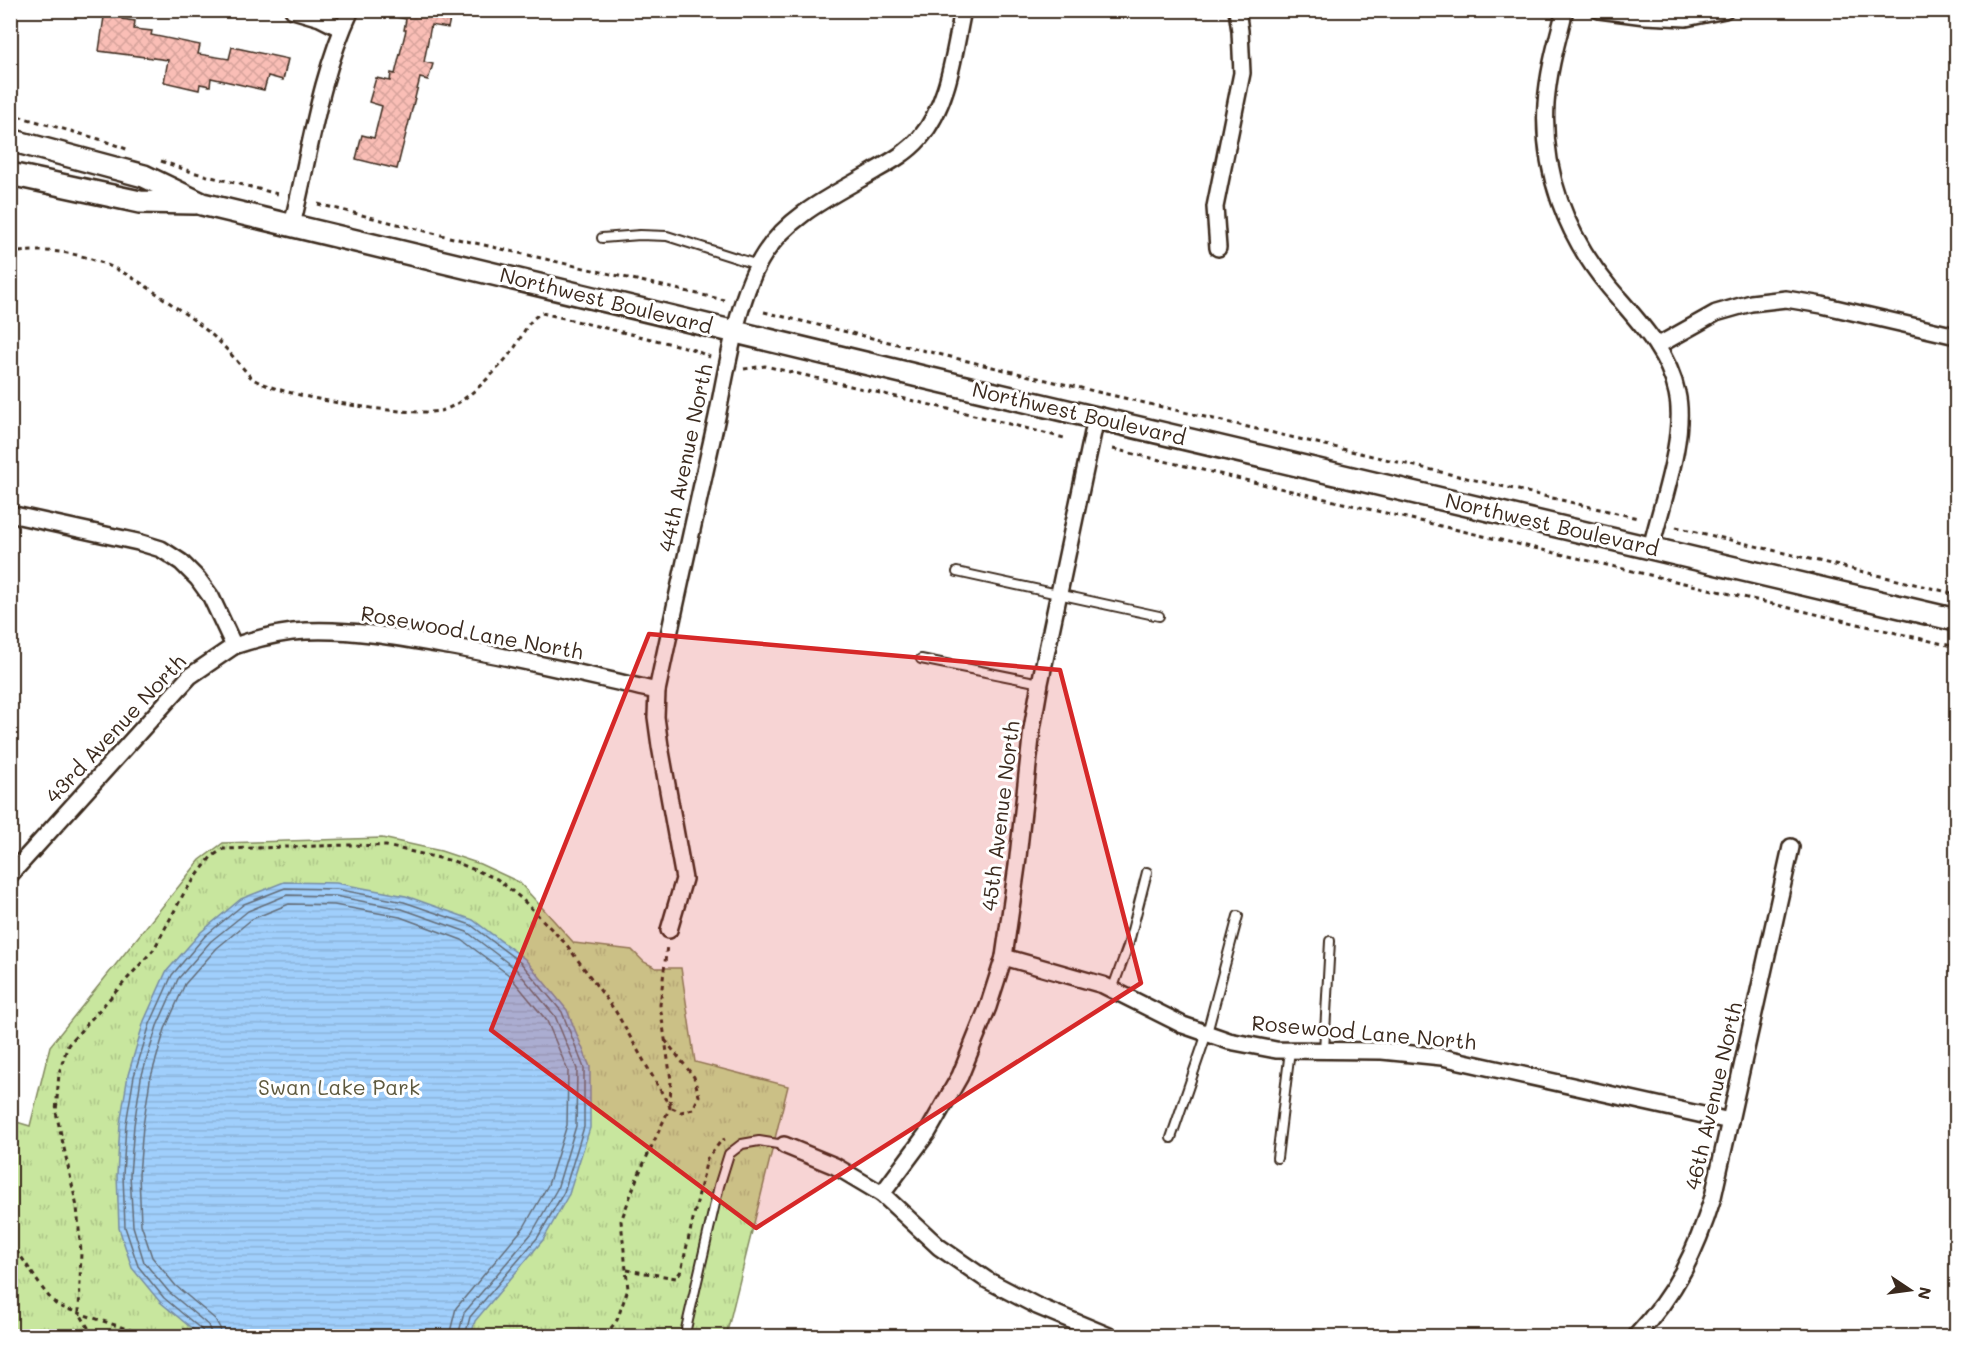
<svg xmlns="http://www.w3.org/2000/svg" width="1967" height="1347" viewBox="0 0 1967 1347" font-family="Mali,sans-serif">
<defs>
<pattern id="grass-tufts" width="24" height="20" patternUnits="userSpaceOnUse" patternTransform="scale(1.5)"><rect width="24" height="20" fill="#c8e69e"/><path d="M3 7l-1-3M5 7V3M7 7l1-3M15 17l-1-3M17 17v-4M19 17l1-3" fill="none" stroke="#adc588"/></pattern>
<pattern id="water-rules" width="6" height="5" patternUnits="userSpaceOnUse" patternTransform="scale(1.5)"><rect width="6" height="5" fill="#a0cffc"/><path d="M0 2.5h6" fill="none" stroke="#8bb2d8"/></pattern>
<pattern id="building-cross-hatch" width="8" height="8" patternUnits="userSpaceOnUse" patternTransform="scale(1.5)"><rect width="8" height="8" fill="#fabeb6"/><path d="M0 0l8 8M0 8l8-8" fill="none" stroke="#d7a39c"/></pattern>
</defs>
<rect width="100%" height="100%" fill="#fff"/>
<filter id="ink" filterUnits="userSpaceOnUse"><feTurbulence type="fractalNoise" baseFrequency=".0167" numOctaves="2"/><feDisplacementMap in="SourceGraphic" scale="12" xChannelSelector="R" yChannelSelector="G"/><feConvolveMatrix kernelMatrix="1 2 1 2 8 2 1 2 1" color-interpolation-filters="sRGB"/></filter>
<g filter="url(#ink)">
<polygon fill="url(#grass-tufts)" stroke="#82885e" stroke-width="1.5" points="382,838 441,851 480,864 519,882 574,943 632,950 644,962 656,968 681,968 695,1062 788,1086 726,1336 11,1336 10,1120 30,1126 50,1046 200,860 223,843"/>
<polygon fill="url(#water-rules)" stroke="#788da3" stroke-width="1.5" points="284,882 336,883 406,896 473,920 525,959 567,1010 590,1067 590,1128 569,1194 543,1240 475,1321 471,1336 201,1336 160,1302 132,1268 119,1228 117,1175 120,1124 128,1075 144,1021 166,972 201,932 241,899"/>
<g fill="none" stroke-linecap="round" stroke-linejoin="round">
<g stroke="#636c77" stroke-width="1.5">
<polyline points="204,1336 202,1330 164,1298 138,1266 125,1227 123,1175 126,1124 134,1076 150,1024 172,975 205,936 244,904 285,888 336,889 404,902 471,925 521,963 562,1012 584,1068 584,1127 564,1192 538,1237 470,1317 465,1336"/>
<polyline points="212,1336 208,1325 169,1292 144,1262 133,1226 130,1175 134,1125 141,1078 157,1026 178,979 211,941 248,911 287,895 335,896 402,909 467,932 516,969 555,1016 577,1069 576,1126 557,1189 532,1233 464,1313 458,1336"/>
<polyline points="221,1336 220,1328 215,1319 176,1286 152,1257 141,1224 139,1175 143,1126 150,1080 165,1029 185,984 217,948 252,919 289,904 334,905 400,917 462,940 509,975 547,1021 568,1071 567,1125 548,1185 524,1227 456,1308 449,1336"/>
</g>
</g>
<g fill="url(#building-cross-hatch)" stroke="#3b2a1e" stroke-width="1.5">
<polygon points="105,10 122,11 122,19 135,21 134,29 152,31 151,35 200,45 198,54 229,59 232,47 288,59 283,80 268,76 264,90 211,78 210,86 200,84 199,90 164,82 168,60 99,51"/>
<polygon points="396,10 452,10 448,28 431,25 424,62 433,64 428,80 420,78 397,169 356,159 362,135 374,138 382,106 369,102 376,78 390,81 391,73 395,74 406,30 404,30 406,19 395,17"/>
</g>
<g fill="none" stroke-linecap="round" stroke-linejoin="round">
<defs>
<g id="lane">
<polyline points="602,238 640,235 667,236 758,265"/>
<polyline points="957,572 1159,616"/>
<polyline points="921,659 1040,683"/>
<polyline points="1112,990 1128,946 1147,872"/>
<polyline points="1324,1051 1330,941"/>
<polyline points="1171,1138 1207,1033 1238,916"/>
<polyline points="1277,1158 1290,1050"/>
<polyline points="686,1329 719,1186 729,1154 742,1144 759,1141 784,1145"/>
</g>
<g id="street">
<polyline points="293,10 320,18 342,29"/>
<path d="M1565 10C1557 41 1548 72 1546 104 1542 172 1566 235 1609 287 1636 319 1668 350 1677 393 1687 435 1661 505 1651 548"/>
<polyline points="1599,10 1645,16 1686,18 1725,10"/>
<path d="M292 225C310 153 319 78 351 10"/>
<polyline points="1218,248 1215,207 1242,73 1240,31 1237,10"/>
<polyline points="1657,346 1716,313 1751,303 1786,299 1822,305 1956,336"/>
<path d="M10 514 138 542 161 549 181 562 198 579 211 597 234 646C258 638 281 632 306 631 351 629 397 637 442 645 514 657 585 675 657 691"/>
<polyline points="10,875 190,676 234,646"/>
<path d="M669 930 684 879 660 746 656 717 657 691C676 600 697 508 717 417 727 369 738 293 765 253 791 213 836 194 876 170 892 161 908 152 920 138 949 104 954 52 963 10"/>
<polyline points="1004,957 1103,985 1183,1025 1229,1041 1276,1050 1382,1051 1442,1057 1730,1121"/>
<polyline points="784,1145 835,1166 882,1194 939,1247 987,1280 1037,1306 1109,1336"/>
<polyline points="882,1194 928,1132 960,1076 988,1007 1004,957 1017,866 1032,729 1040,683 1096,418"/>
<path d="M1636 1336C1676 1293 1696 1252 1713 1197L1791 847"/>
</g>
<g id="secondary">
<polyline points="10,140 144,176 202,204 927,378 1956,620"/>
<polyline points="10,174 140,202 195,203"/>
</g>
</defs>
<use href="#lane" stroke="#3b2a1e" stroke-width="12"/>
<use href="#street" stroke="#3b2a1e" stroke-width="20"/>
<use href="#secondary" stroke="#3b2a1e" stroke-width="26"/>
<g stroke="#3b2a1e" stroke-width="3" stroke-dasharray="4.5 4.5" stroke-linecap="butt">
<polyline points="10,114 99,139 129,150"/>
<polyline points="161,161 192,172 278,194"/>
<polyline points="318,204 449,237 724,300"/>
<path d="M10 253C77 244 118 265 170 303 182 312 195 320 206 330 219 340 230 353 241 366 245 370 249 376 253 379 282 397 406 417 440 411 464 406 501 367 515 347 523 335 528 319 542 313L689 348 710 357"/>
<polyline points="764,312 1038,378 1638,518"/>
<polyline points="744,369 765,366 978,416 1068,439"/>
<polyline points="1113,449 1956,647"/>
<polyline points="1676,527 1956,594"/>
<polyline points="665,1040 694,1077 699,1096 693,1109 681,1112 670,1107 671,1080 660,1005 667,945"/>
<path d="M10 1244C29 1263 38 1288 58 1306L148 1336"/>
<polyline points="627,1270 676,1278 681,1271 707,1159 721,1141 725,1139"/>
<polyline points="93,1336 79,1312 81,1252 77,1207 56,1112 59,1073 68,1045 154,949 184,893 211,857 223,849 350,845 386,846 453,861 497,879 522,899 566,944 616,1012 670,1107 637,1178 621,1221 628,1289 617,1320 605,1336"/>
</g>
<use href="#lane" stroke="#fff" stroke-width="8"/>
<use href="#street" stroke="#fff" stroke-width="15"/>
<use href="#secondary" stroke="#fff" stroke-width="21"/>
</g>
</g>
<path fill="#d62828" fill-opacity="0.2" stroke="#d62828" stroke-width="4.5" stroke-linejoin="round" d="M649 634 1060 670 1141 983 756 1228 491 1030Z"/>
<g text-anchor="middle" stroke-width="6" stroke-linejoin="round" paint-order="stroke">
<g font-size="21" fill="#3b2a1e" stroke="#fff">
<text transform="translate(606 301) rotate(14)" y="7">Northwest Boulevard</text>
<text transform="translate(1079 414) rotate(13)" y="7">Northwest Boulevard</text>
<text transform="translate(686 458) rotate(-78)" y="7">44th Avenue North</text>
<text transform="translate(1552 525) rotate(13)" y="7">Northwest Boulevard</text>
<text transform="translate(472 633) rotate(10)" y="7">Rosewood Lane North</text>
<text transform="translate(116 729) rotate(-47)" y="7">43rd Avenue North</text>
<text transform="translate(1001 816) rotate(-83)" y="7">45th Avenue North</text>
<text transform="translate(1364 1033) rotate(5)" y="7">Rosewood Lane North</text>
<text transform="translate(1714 1096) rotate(-77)" y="7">46th Avenue North</text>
</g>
<g font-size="21" fill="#5e593e" stroke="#fff">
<text x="339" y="1095">Swan Lake Park</text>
</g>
</g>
<rect width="1967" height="1347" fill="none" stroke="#fff" stroke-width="36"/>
<rect x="18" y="18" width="1931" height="1311" fill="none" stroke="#3b2a1e" stroke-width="2" filter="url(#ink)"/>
<g transform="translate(1910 1290) rotate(103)" stroke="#ffffff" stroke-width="4.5" paint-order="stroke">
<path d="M0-4.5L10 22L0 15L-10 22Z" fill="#3b2a1e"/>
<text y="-9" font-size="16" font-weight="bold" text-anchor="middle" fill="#3b2a1e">N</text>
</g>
</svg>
